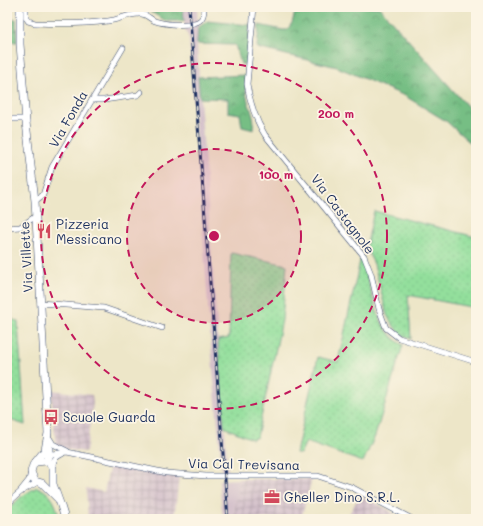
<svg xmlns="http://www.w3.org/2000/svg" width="483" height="526" viewBox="0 0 483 526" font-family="Mali,sans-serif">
<defs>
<pattern id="industrial-grid" width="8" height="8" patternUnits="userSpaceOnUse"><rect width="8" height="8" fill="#d1bdc9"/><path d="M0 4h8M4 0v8" fill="none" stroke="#a99aa6"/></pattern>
<pattern id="grass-dots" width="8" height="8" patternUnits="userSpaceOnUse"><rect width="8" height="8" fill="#93df9c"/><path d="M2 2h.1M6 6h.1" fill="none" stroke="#7ec089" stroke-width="1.8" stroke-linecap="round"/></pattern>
<pattern id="forest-crowns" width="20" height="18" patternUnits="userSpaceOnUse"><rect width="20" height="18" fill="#76be84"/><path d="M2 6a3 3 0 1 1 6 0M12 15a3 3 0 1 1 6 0" fill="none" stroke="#609b6f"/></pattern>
</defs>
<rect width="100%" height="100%" fill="#fcf5e5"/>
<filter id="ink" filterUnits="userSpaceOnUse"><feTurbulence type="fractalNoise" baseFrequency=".025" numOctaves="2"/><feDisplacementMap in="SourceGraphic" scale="8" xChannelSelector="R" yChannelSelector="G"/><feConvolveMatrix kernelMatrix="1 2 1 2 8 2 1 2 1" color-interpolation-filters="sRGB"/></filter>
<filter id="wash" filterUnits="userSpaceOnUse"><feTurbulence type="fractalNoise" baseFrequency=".012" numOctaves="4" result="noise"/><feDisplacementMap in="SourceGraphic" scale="16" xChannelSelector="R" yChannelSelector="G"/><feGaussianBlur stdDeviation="0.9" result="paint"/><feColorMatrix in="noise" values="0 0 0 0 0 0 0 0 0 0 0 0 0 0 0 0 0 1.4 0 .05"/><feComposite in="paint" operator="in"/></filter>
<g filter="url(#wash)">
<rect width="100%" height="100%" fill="#ede6c8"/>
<g fill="url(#industrial-grid)">
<polygon points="51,390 92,395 93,403 86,452 56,448"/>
<polygon points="110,465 179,477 174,519 88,519 86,488 104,492"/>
<polygon points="240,479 312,479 301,519 233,519"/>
<polygon points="360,495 389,510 400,519 346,519"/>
</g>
<g fill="#d1bdc9">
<polygon points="183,7 197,7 198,28 197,44 201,112 228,472 222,472 210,334 189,38 185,30"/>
<polygon points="240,479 233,519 223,519 219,480"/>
</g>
<g fill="url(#grass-dots)" stroke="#57877d">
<path d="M374 211 476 237V308L408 295 411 339C400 336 392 325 387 315L374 264 366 248Z"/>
<polygon points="231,253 287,265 282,320 257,437 252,439 224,427 218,340 229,338"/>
<path d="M361 256C364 262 366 269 367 276 374 302 378 331 403 345L375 436 363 462 306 442 300 454 296 453 318 357 338 362Z"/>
<polygon points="10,318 18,322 25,425 7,419 7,328"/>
<path d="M37 487C53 493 55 504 60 519H7C7 505 26 493 37 487Z"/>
</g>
<g fill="url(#forest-crowns)" stroke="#487671">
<polygon points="154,7 183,7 184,21 166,21 149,11"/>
<polygon points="299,7 379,7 476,116 476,148 446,121 405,96 337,67 257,48 259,25 283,30 287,30 292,23 296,9"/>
<polygon points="7,19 16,19 17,42 7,42"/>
<polygon points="207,21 250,25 247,64 241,64 235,45 197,44 198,28"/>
<path d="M246 75C246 82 245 90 247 98 250 109 255 118 254 130L242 127 240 114 228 112V99L200 98 198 77Z"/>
</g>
</g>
<g filter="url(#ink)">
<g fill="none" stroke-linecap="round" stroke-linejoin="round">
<defs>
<g id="street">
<path d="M26 7V17L28 21 35 23C59 24 84 24 108 21 120 20 129 13 141 14 146 14 150 19 155 21 164 24 184 26 194 23 203 21 204 15 204 7"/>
<path d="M254 7 247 84C250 103 255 119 265 135L364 256 371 274 379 309 386 328 399 338 476 362"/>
<polyline points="92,100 104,100 138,95 141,92"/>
<polyline points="7,119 23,119 26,122"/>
<polyline points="35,201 43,195 52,167 123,48"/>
<polyline points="7,228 20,227 36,216"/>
<polyline points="40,303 104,308 162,328"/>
<polyline points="50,439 53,444 67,451"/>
<polyline points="49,458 52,454 67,452 167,473 206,476 318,476 351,487 412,519"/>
<path d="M53 469C53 460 54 458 62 454"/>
<polyline points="21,490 29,480 31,472"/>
<path d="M7 506C15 494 25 489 38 482"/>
</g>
<g id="secondary">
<polyline points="20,7 20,44 26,122 35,201 48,433 45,450 33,465 31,472 35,481 42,483 57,498"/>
<polyline points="46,461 49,452 49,442"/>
<polyline points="36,462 46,461 49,463 53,468 53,484 61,506 65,519"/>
</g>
</defs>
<use href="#street" stroke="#3a4a6e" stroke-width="6"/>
<use href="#secondary" stroke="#3a4a6e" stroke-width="8"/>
<use href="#street" stroke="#fff" stroke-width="5"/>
<use href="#secondary" stroke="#fff" stroke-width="7"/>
<defs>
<polyline id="rail" points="189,7 228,519"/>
</defs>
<use href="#rail" stroke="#1b2f5e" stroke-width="3"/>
<use href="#rail" stroke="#fcf5e5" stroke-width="1.5" stroke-dasharray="4.5" stroke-linecap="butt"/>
</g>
</g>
<circle cx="214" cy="236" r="87" fill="#c2185b" fill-opacity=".12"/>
<g fill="none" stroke="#c2185b" stroke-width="2" stroke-dasharray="7 5">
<circle cx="214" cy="236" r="87"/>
<circle cx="214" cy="236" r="173"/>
</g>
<defs>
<symbol id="restaurant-bare" viewBox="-9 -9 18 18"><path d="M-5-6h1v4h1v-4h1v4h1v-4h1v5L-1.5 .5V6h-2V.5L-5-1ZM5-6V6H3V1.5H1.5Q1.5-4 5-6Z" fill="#d1495b" stroke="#fcf5e5" stroke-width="2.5" paint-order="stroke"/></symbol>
<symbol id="bus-bare" viewBox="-9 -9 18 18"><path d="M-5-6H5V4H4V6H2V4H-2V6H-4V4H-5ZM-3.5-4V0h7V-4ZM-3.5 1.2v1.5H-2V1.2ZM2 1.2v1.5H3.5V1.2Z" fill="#d1495b" stroke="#fcf5e5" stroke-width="2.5" paint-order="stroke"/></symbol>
<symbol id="office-bare" viewBox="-9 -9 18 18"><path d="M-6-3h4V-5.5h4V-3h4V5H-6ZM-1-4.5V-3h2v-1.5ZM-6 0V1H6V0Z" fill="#d1495b" stroke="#fcf5e5" stroke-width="2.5" paint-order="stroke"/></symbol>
</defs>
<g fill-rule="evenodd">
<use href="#restaurant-bare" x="33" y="220" width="22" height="22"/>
<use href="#bus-bare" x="40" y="406" width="22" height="22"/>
<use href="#office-bare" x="261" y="486" width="22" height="22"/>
</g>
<g text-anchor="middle" stroke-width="3.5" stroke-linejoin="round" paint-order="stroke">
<g font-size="13" fill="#1b2f5e" stroke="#fcf5e5">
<text transform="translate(68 119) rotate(-60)" y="5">Via Fonda</text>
<text transform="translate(343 214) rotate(53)" y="5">Via Castagnole</text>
<text transform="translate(26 257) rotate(-93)" y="5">Via Villette</text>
<text transform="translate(244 464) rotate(1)" y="5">Via Cal Trevisana</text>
</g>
<g font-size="13" fill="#1b2f5e" stroke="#fcf5e5" text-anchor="start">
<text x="56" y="229">Pizzeria<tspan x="56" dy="15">Messicano</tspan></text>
<text x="63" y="422">Scuole Guarda</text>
<text x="284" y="502">Gheller Dino S.R.L.</text>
</g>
</g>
<circle cx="214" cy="236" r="6" fill="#c2185b" stroke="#fcf5e5" stroke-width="2"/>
<g font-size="12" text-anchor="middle" font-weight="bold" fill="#c2185b" stroke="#fcf5e5" stroke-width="3.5" stroke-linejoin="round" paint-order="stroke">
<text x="336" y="118">200 m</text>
<text x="276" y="179">100 m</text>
</g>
<rect width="483" height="526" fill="none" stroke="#fcf5e5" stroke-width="24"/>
</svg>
